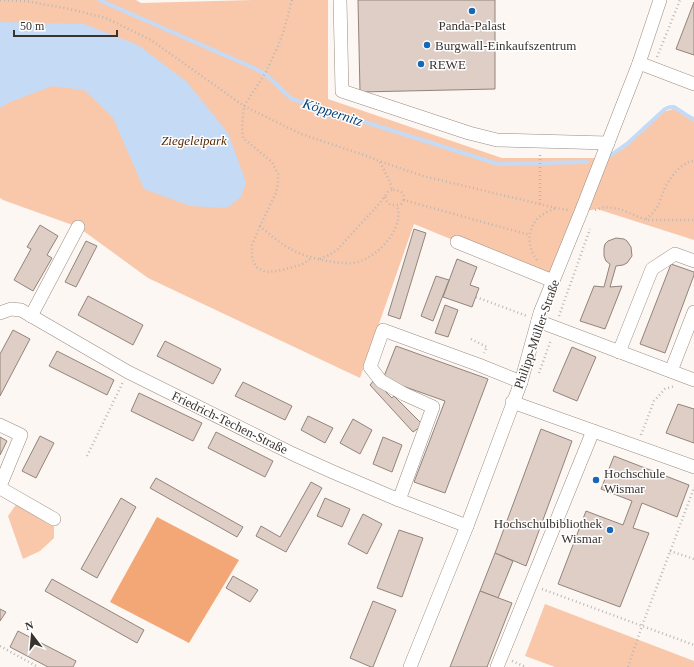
<svg xmlns="http://www.w3.org/2000/svg" width="694" height="667" viewBox="0 0 694 667" font-family="'Times New Roman',serif">
<rect width="100%" height="100%" fill="#fdf7f3"/>
<g fill="#f9c8aa">
<polygon points="0,0 136,0 141,3 253,0 328,0 328,99 502,158 602,158 623,149 663,112 673,109 694,117 694,240 597,209 581,212 553,281 414,224 360,378 148,278 78,227 3,200 0,198"/>
<polygon points="20,499 54,519 54,538 40,551 23,559 8,516"/>
<polygon points="545,604 694,661 694,667 555,667 525,656"/>
</g>
<polygon fill="#f3a776" points="157,517 239,560 189,643 110,602"/>
<polygon fill="#c4daf5" points="0,22 84,24 138,45 187,82 228,133 246,182 241,197 227,208 190,206 144,189 113,118 84,90 52,86 8,103 0,108"/>
<g fill="none" stroke-linecap="round" stroke-linejoin="round">
<g stroke="#c4daf5" stroke-width="4">
<polyline points="99,0 256,69 266,75 292,99 498,164 587,162"/>
<path d="M607 158C613 153 620 149 627 144L665 109 670 107H674L694 120"/>
</g>
</g>
<g fill="#decec5" stroke="#92847b">
<polygon points="358,0 495,0 495,89 360,92"/>
<polygon points="694,2 694,55 676,49"/>
<polygon points="40,225 58,236 47,255 52,258 33,291 14,280 31,249 27,247"/>
<polygon points="414,229 426,233 400,319 388,315"/>
<polygon points="616,238 624,239 627,241 631,247 632,256 627,263 623,265 616,266 610,287 622,286 605,329 580,321 594,286 604,287 610,264 606,261 604,256 604,248 605,244 608,241"/>
<polygon points="86,241 97,246 76,287 65,282"/>
<polygon points="457,259 477,267 470,285 479,288 472,307 443,297"/>
<polygon points="671,264 694,272 694,275 665,353 640,344"/>
<polygon points="436,276 449,280 433,321 421,316"/>
<polygon points="88,296 143,325 133,345 78,315"/>
<polygon points="445,305 458,310 448,337 435,333"/>
<polygon points="13,330 30,339 0,396 0,354"/>
<polygon points="165,341 221,369 213,384 157,356"/>
<polygon points="396,346 488,379 445,493 414,482 445,401 383,379"/>
<polygon points="572,347 596,357 577,401 553,391"/>
<polygon points="57,351 114,380 107,395 49,366"/>
<polygon points="374,380 392,398 394,396 423,425 413,432 370,385"/>
<polygon points="243,382 292,406 285,420 235,396"/>
<polygon points="139,393 202,423 193,441 131,411"/>
<polygon points="678,404 694,409 694,443 666,433"/>
<polygon points="308,416 333,428 325,443 301,430"/>
<polygon points="353,419 372,430 360,454 340,443"/>
<polygon points="541,429 572,441 526,566 495,553"/>
<polygon points="216,432 273,461 265,477 208,448"/>
<polygon points="40,436 54,443 36,478 22,471"/>
<polygon points="0,437 7,441 0,455"/>
<polygon points="383,437 402,445 392,472 373,464"/>
<polygon points="614,456 689,485 677,517 642,503 633,528 649,533 620,607 558,584 586,511 623,525 632,501 601,489"/>
<polygon points="156,478 243,527 237,537 150,488"/>
<polygon points="311,482 322,488 286,552 256,536 261,526 280,537"/>
<polygon points="121,498 136,507 97,578 81,569"/>
<polygon points="325,498 350,509 342,527 317,516"/>
<polygon points="363,514 382,524 367,554 348,544"/>
<polygon points="399,530 423,538 402,597 377,588"/>
<polygon points="495,553 513,561 498,598 480,591"/>
<polygon points="233,576 258,590 250,602 226,588"/>
<polygon points="52,579 144,630 137,643 45,591"/>
<polygon points="480,591 512,603 487,667 450,667"/>
<polygon points="373,601 396,610 373,667 371,667 350,658"/>
<polygon points="0,609 6,612 0,621"/>
<polygon points="18,631 76,661 73,667 48,667 10,647"/>
</g>
<g fill="none" stroke-linecap="round" stroke-linejoin="round">
<defs>
<g id="minor">
<polyline points="340,0 342,91 469,133 497,140 608,143"/>
<polyline points="639,63 694,84"/>
<polyline points="457,242 553,281"/>
<polyline points="0,313 11,309 21,310 128,372 293,454 333,472 399,500 467,526"/>
<polyline points="31,316 78,227"/>
<polyline points="538,321 694,380"/>
<polyline points="619,352 652,269 675,254 694,261"/>
<polyline points="671,371 694,312"/>
<polyline points="512,402 694,467"/>
<polyline points="0,425 21,435 0,486"/>
<polyline points="0,488 54,519"/>
<polyline points="399,500 433,407 404,394 381,381 370,367 383,330 479,365 521,382"/>
<polyline points="410,667 467,526 521,382 540,313 581,212 639,63 660,0"/>
<polyline points="497,667 593,431"/>
</g>
</defs>
<use href="#minor" stroke="#9a8c83" stroke-width="14"/>
<g stroke="#bdb7b3" stroke-width="2.5" stroke-dasharray="1 3" stroke-linecap="butt">
<polyline points="0,0 25,1 65,8 106,18 151,40 244,106 301,134 367,156 379,161 423,176 556,208 568,210"/>
<path d="M292 0 284 30 278 46 266 72 244 106 242 127 243 138 272 162 278 174V183L276 193 260 226C268 233 276 240 284 245 299 255 315 259 333 262 341 263 350 264 357 262 370 259 381 249 389 239 396 229 401 218 397 205"/>
<polyline points="657,57 680,0"/>
<path d="M380 162 390 182 392 190C399 190 405 192 404 200L486 223 530 235"/>
<path d="M385 197C387 206 394 206 401 204L404 200"/>
<polyline points="540,204 540,154"/>
<polyline points="595,210 604,207 620,209 646,220 694,220"/>
<path d="M646 219C649 216 653 214 655 210 660 204 661 197 664 190 668 180 682 161 694 161"/>
<polyline points="260,226 252,245 252,258 256,267 266,272 277,271 301,265 312,258"/>
<polyline points="320,259 329,255 337,250 378,205 388,192 392,190"/>
<path d="M537 260C528 248 526 232 537 219 541 214 550 211 556 208"/>
<polyline points="476,297 527,316"/>
<polyline points="559,316 590,229"/>
<polyline points="471,339 487,347 484,353"/>
<polyline points="539,373 551,340"/>
<polyline points="641,435 654,401 665,389 675,386"/>
<polyline points="87,456 123,382"/>
<polyline points="670,551 694,559"/>
<polyline points="542,589 694,645"/>
<polyline points="0,646 38,667"/>
<polyline points="512,661 526,667"/>
<polyline points="628,667 642,626 694,488"/>
</g>
<use href="#minor" stroke="#fff" stroke-width="13"/>
</g>
<g fill="#1767b5" stroke="#fff" stroke-width="1.5">
<circle cx="472" cy="11" r="4"/>
<circle cx="427" cy="45" r="4"/>
<circle cx="421" cy="64" r="4"/>
<circle cx="596" cy="480" r="4"/>
<circle cx="610" cy="530" r="4"/>
</g>
<g text-anchor="middle" stroke-width="3" stroke-linejoin="round" paint-order="stroke">
<g font-size="13" fill="#39332f" stroke="#fff" text-anchor="start">
<text x="472" y="30" text-anchor="middle">Panda-Palast</text>
<text x="435" y="50">Burgwall-Einkaufszentrum</text>
<text x="429" y="69">REWE</text>
<text x="604" y="478">Hochschule<tspan x="604" dy="15">Wismar</tspan></text>
<text x="602" y="528" text-anchor="end">Hochschulbibliothek<tspan x="602" dy="15">Wismar</tspan></text>
</g>
<g font-size="13" font-style="italic" fill="#592a03" stroke="#fff">
<text x="194" y="145">Ziegeleipark</text>
</g>
<g font-size="13" fill="#39332f" stroke="#fff">
<text transform="translate(536 334) rotate(-71)" y="5">Philipp-Müller-Straße</text>
<text transform="translate(230 422) rotate(26)" y="5">Friedrich-Techen-Straße</text>
</g>
<g font-size="14" font-style="italic" fill="#024079" stroke="#fff">
<text transform="translate(333 112) rotate(18)" y="5">Köppernitz</text>
</g>
</g>
<g transform="translate(32 635) rotate(344)" stroke="#ffffff" stroke-width="3" paint-order="stroke">
<path d="M0-3L7 15L0 10L-7 15Z" fill="#39332f"/>
<text y="-6" font-size="11" font-weight="bold" text-anchor="middle" fill="#39332f">N</text>
</g>
<path d="M14 30v6h103v-6" fill="none" stroke="#39332f" stroke-width="2"/>
<text x="20" y="30" font-size="12" fill="#39332f" stroke="#ffffff" stroke-width="3" paint-order="stroke">50 m</text>
</svg>
